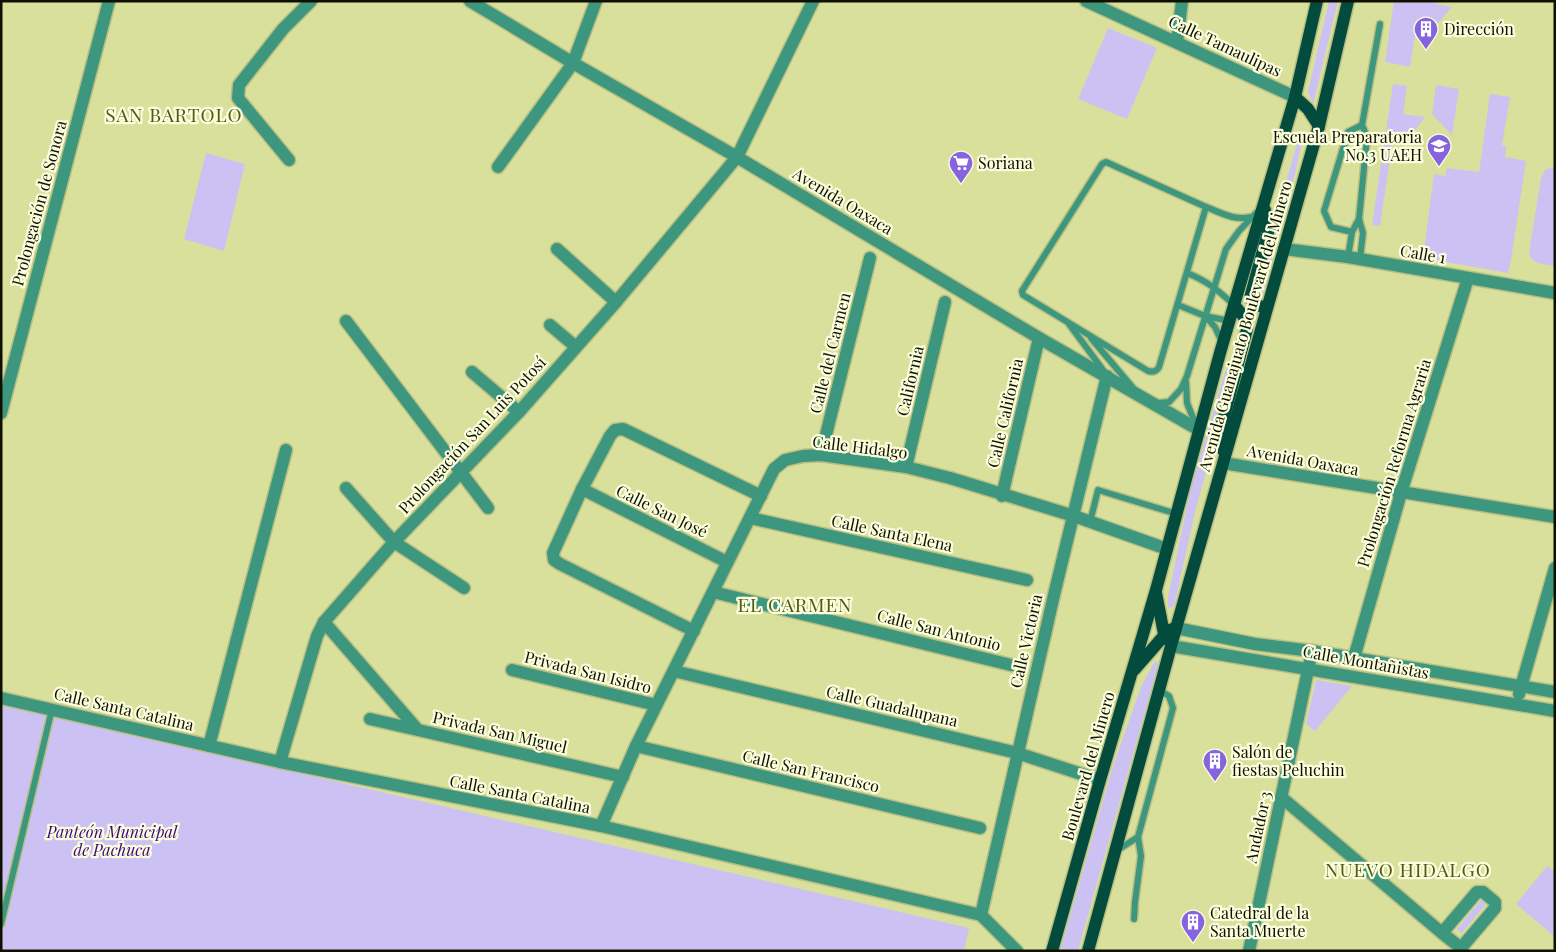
<svg xmlns="http://www.w3.org/2000/svg" width="1556" height="952" viewBox="0 0 1556 952" font-family="'Playfair Display',serif">
<rect width="100%" height="100%" fill="#d9e09b"/>
<g fill="#cbc2f3">
<polygon points="1329,1 1338,1 1313,104 1308,92"/>
<polygon points="1394,1 1436,1 1435,4 1452,7 1436,25 1417,22 1410,67 1385,62"/>
<polygon points="1108,28 1157,48 1127,119 1078,99"/>
<polygon points="1393,84 1407,86 1403,114 1425,117 1415,130 1413,140 1393,138 1380,226 1372,225"/>
<polygon points="1436,85 1459,89 1452,135 1432,114"/>
<polygon points="1490,94 1510,97 1502,145 1506,146 1505,157 1526,161 1511,260 1508,273 1423,258 1434,174 1445,176 1447,168 1479,172"/>
<polygon points="1298,140 1302,140 1295,174 1262,296 1257,297 1255,292"/>
<polygon points="206,153 245,164 224,251 184,239"/>
<path d="M1552 167H1555V266C1544 264 1530 264 1529 252L1541 178 1545 170Z"/>
<polygon points="1229,367 1232,368 1233,374 1196,508 1175,602 1173,607 1169,608 1168,606 1168,597 1190,492 1224,375 1226,369"/>
<polygon points="1155,661 1158,662 1158,665 1078,951 1060,951 1113,766 1141,687"/>
<polygon points="1316,680 1352,686 1315,731 1306,724"/>
<polygon points="1,704 969,928 964,951 1,951"/>
<polygon points="1547,866 1555,872 1555,937 1516,904"/>
<polygon points="1481,900 1486,904 1462,933 1457,929"/>
</g>
<g fill="none" stroke-linecap="round" stroke-linejoin="round">
<defs>
<g id="service">
<polyline points="1362,125 1380,24"/>
<path d="M1106 162 1206 207 1159 367C1156 372 1153 372 1148 371L1023 295 1022 291 1102 164Z"/>
<path d="M1206 207C1222 213 1234 221 1251 217"/>
<polyline points="1359,219 1363,233 1360,259"/>
<polyline points="1348,257 1352,232 1359,219 1367,137 1362,125 1348,132 1324,211 1331,227 1352,232"/>
<path d="M1187 273C1207 281 1218 290 1234 305"/>
<polyline points="1178,305 1205,316 1230,321"/>
<polyline points="1206,317 1215,327 1222,342"/>
<polyline points="1069,324 1106,374"/>
<polyline points="1091,338 1133,388"/>
<polyline points="1186,382 1187,403 1196,425"/>
<polyline points="1158,403 1169,402 1181,389 1187,376 1226,249 1239,231 1259,210"/>
<polyline points="1090,522 1098,490 1177,514"/>
<polyline points="1116,851 1138,837 1173,708 1169,696 1159,690"/>
<polyline points="1134,919 1135,902 1141,856 1138,837"/>
<polyline points="1,924 52,709"/>
</g>
<g id="minor">
<polyline points="470,1 573,63 737,157 1039,338 1199,430"/>
<polyline points="1086,1 1295,97"/>
<polyline points="1177,42 1182,1"/>
<polyline points="289,160 238,98 239,85 283,29 311,1"/>
<polyline points="498,167 573,63 596,1"/>
<polyline points="557,249 616,302"/>
<polyline points="1284,249 1348,257 1555,293"/>
<polyline points="346,321 488,508"/>
<polyline points="550,325 576,347"/>
<polyline points="472,372 519,412"/>
<polyline points="1,413 109,1"/>
<polyline points="821,455 870,258"/>
<polyline points="1223,463 1555,517"/>
<polyline points="906,467 945,302"/>
<polyline points="346,488 394,542 464,588"/>
<polyline points="582,489 727,562"/>
<polyline points="1002,496 1039,338"/>
<polyline points="750,518 1027,580"/>
<polyline points="713,592 1011,665"/>
<polyline points="324,622 417,729"/>
<polyline points="1176,628 1255,644 1312,651 1555,692"/>
<polyline points="694,631 560,564 554,560 553,553 582,489 610,436 615,430 623,429 761,496"/>
<polyline points="1171,646 1555,711"/>
<polyline points="1354,658 1401,493 1468,278"/>
<polyline points="512,670 656,705"/>
<polyline points="674,671 1017,753 1100,780"/>
<polyline points="1519,694 1555,568"/>
<polyline points="1,698 280,762 601,826 981,915 1017,951"/>
<polyline points="370,719 623,777"/>
<polyline points="209,746 286,450"/>
<polyline points="636,746 980,828"/>
<polyline points="280,762 317,636 324,622 394,542 519,412 616,302 737,157 813,1"/>
<polyline points="1281,797 1442,933 1461,948 1495,908 1495,902 1483,892 1477,892 1442,933"/>
<polyline points="601,826 636,746 774,469 785,460 803,456 821,455 906,467 950,478 1074,516 1167,549"/>
<polyline points="981,915 1054,595 1107,376"/>
<polyline points="1249,951 1312,651"/>
</g>
<g id="primary">
<polyline points="1295,97 1308,109 1319,126"/>
<polyline points="1263,307 1256,305 1250,298 1268,232 1265,210"/>
<polyline points="1223,450 1222,425 1247,329 1245,318 1234,305"/>
<polyline points="1156,593 1165,639"/>
<polyline points="1134,670 1169,630 1176,628"/>
<polyline points="1052,951 1100,780 1156,590 1220,353 1295,97 1317,1"/>
<polyline points="1088,951 1171,646 1319,126 1348,1"/>
</g>
</defs>
<use href="#service" stroke="#b9bf82" stroke-width="9"/>
<use href="#minor" stroke="#b9bf82" stroke-width="15"/>
<use href="#primary" stroke="#b9bf82" stroke-width="15"/>
<use href="#service" stroke="#3d977f" stroke-width="6"/>
<use href="#minor" stroke="#3d977f" stroke-width="12"/>
<use href="#primary" stroke="#034c3d" stroke-width="12"/>
</g>
<defs>
<symbol id="building-pin" viewBox="-11 -11 22 30"><path d="M0 17L-7.5 6A9.5 9.5 0 1 1 7.5 6Z" fill="#8664df" stroke="#fafedc"/><path d="M-4-6H4V6H1V3H-1V6H-4ZM-2.5-4.3h1.7v1.8h-1.7ZM.8-4.3h1.7v1.8H.8ZM-2.5-1h1.7V.8h-1.7ZM.8-1h1.7V.8H.8Z" fill="#fff"/></symbol>
<symbol id="school-pin" viewBox="-11 -11 22 30"><path d="M0 17L-7.5 6A9.5 9.5 0 1 1 7.5 6Z" fill="#8664df" stroke="#fafedc"/><path d="M0-5L7-2L0 1L-7-2ZM-4 1L0 2.5L4 1V4Q0 6-4 4Z" fill="#fff"/></symbol>
<symbol id="supermarket-pin" viewBox="-11 -11 22 30"><path d="M0 17L-7.5 6A9.5 9.5 0 1 1 7.5 6Z" fill="#8664df" stroke="#fafedc"/><path d="M-6-5.5h2.5l.6 2H6L4.5 2H-2.5L-4.4-4H-6ZM-1.5 3.2a1.3 1.3 0 1 0 .1 0ZM3 3.2a1.3 1.3 0 1 0 .1 0Z" fill="#fff"/></symbol>
</defs>
<g fill-rule="evenodd">
<use href="#building-pin" x="1412" y="15" width="28" height="38"/>
<use href="#school-pin" x="1425" y="132" width="28" height="38"/>
<use href="#supermarket-pin" x="947" y="149" width="28" height="38"/>
<use href="#building-pin" x="1201" y="747" width="28" height="38"/>
<use href="#building-pin" x="1179" y="908" width="28" height="38"/>
</g>
<g text-anchor="middle" stroke-width="4.5" stroke-linejoin="round" paint-order="stroke">
<g font-size="16" fill="#0f1000" stroke="#fafedc" text-anchor="start">
<text x="1444" y="35">Dirección</text>
<text x="1422" y="143" text-anchor="end">Escuela Preparatoria<tspan x="1422" dy="18">No.3 UAEH</tspan></text>
<text x="978" y="169">Soriana</text>
<text x="1232" y="758">Salón de<tspan x="1232" dy="18">fiestas Peluchin</tspan></text>
<text x="1210" y="919">Catedral de la<tspan x="1210" dy="18">Santa Muerte</tspan></text>
</g>
<g font-size="16" fill="#0f1000" stroke="#fafedc">
<text transform="translate(1225 46) rotate(25)" y="6">Calle Tamaulipas</text>
<text transform="translate(843 201) rotate(31)" y="6">Avenida Oaxaca</text>
<text transform="translate(39 203) rotate(-75)" y="6">Prolongación de Sonora</text>
<text transform="translate(1423 254) rotate(10)" y="6">Calle 1</text>
<text transform="translate(1245 326) rotate(-74)" y="6">Avenida Guanajuato Boulevard del Minero</text>
<text transform="translate(830 353) rotate(-76)" y="6">Calle del Carmen</text>
<text transform="translate(910 381) rotate(-77)" y="6">California</text>
<text transform="translate(1005 413) rotate(-77)" y="6">Calle California</text>
<text transform="translate(472 435) rotate(-47)" y="6">Prolongación San Luis Potosí</text>
<text transform="translate(860 447) rotate(7)" y="6">Calle Hidalgo</text>
<text transform="translate(1303 460) rotate(10)" y="6">Avenida Oaxaca</text>
<text transform="translate(1394 463) rotate(-73)" y="6">Prolongación Reforma Agraria</text>
<text transform="translate(662 511) rotate(26)" y="6">Calle San José</text>
<text transform="translate(892 533) rotate(12)" y="6">Calle Santa Elena</text>
<text transform="translate(939 630) rotate(14)" y="6">Calle San Antonio</text>
<text transform="translate(1026 641) rotate(-77)" y="6">Calle Victoria</text>
<text transform="translate(1366 662) rotate(10)" y="6">Calle Montañistas</text>
<text transform="translate(588 672) rotate(14)" y="6">Privada San Isidro</text>
<text transform="translate(892 706) rotate(13)" y="6">Calle Guadalupana</text>
<text transform="translate(124 709) rotate(13)" y="6">Calle Santa Catalina</text>
<text transform="translate(500 732) rotate(13)" y="6">Privada San Miguel</text>
<text transform="translate(1088 766) rotate(-74)" y="6">Boulevard del Minero</text>
<text transform="translate(811 771) rotate(13)" y="6">Calle San Francisco</text>
<text transform="translate(520 794) rotate(11)" y="6">Calle Santa Catalina</text>
<text transform="translate(1258 827) rotate(-78)" y="6">Andador 3</text>
</g>
<g font-size="16" font-style="italic" fill="#3d0282" stroke="#fafedc">
<text x="112" y="838">Panteón Municipal<tspan x="112" dy="18">de Pachuca</tspan></text>
</g>
<g font-size="19" letter-spacing="1" fill="#545812" stroke="#fafedc">
<text x="174" y="122">SAN BARTOLO</text>
<text x="795" y="612">EL CARMEN</text>
<text x="1408" y="877">NUEVO HIDALGO</text>
</g>
</g>
<rect width="1556" height="952" fill="none" stroke="#0f1000" stroke-width="5"/>
</svg>
